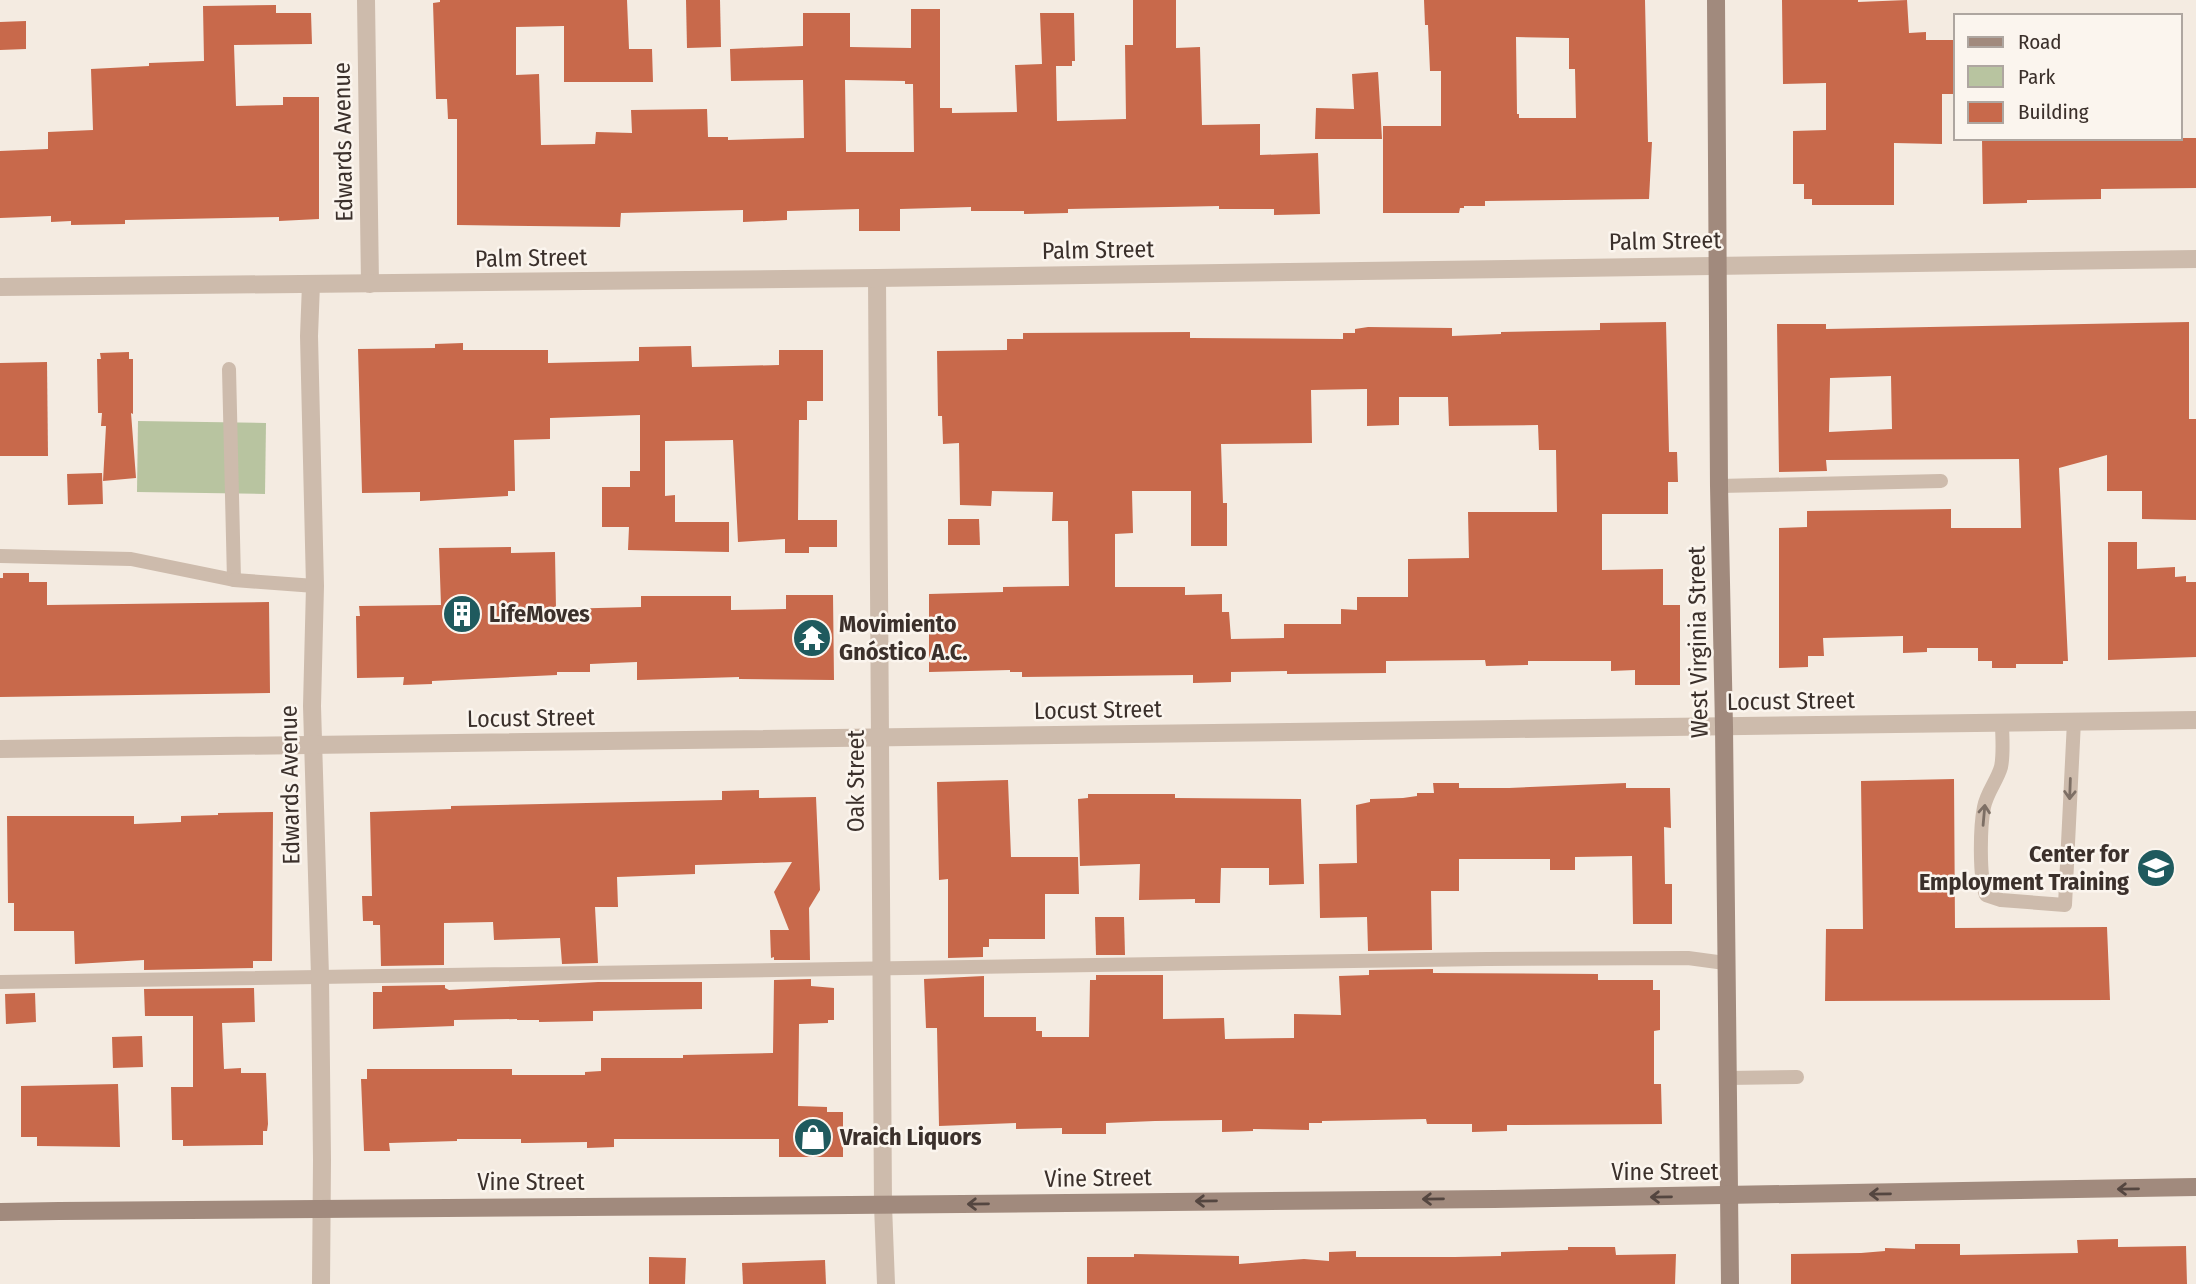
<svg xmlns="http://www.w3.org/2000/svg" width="2196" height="1284" viewBox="0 0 2196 1284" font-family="'Fira Sans Condensed',sans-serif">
<rect width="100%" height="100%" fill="#f4ebe1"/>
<polygon fill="#b8c4a0" points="138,421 266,423 265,494 137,492"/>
<g fill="#c8694b" fill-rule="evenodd">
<path d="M440 0H627L629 49H652L653 82H564V26L516 27V75L539 74 541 145 595 144 596 132 632 133 631 110 707 109 708 137H728V140L804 138 803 80 731 81 730 49 803 46V13H850V47L911 48V9H940V108H952V113L1017 112 1015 65 1042 64 1040 13H1074L1075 61H1072V66H1056L1057 121 1126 119 1125 45H1133V0H1176V48L1200 47 1202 125 1260 124V155L1318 153 1320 214 1274 215V209H1219V206L1068 209V213L1024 214V211H971V207L900 209V231H859V209L787 211V220L743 222V210L621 213 620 227 457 225V119H448L447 99H436L433 3 440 2ZM845 80 905 81V84H913L914 152H846Z"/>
<polygon points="686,0 720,0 721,47 687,48"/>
<path d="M1424 0H1645L1648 142H1652L1649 199 1485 201V206H1464V208H1460L1459 213H1383V126H1441V71H1430L1428 25H1425ZM1516 37 1569 38V69H1575L1576 118H1519V114H1517Z"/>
<polygon points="1782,0 1858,0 1858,2 1907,0 1909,33 1926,32 1926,40 1956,40 1956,94 1942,94 1942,144 1894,143 1894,205 1812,205 1812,199 1804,199 1804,184 1793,184 1793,131 1826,130 1826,83 1783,84"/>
<polygon points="276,5 276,13 311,13 312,44 234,45 236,106 283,105 283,97 319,97 319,219 279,221 279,217 125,220 125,224 71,225 71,221 51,222 51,216 0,218 0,151 48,149 48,132 93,130 91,69 149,66 149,63 204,61 203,6"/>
<polygon points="26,21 26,49 0,50 0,22"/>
<polygon points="1378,72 1382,139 1315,139 1316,108 1354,109 1352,74"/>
<polygon points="2000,138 2196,138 2196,188 2101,189 2101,199 2027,200 2027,203 1983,204 1982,139"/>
<path d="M1666 322 1669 452H1677L1678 482H1668V514H1602V570L1663 569V605H1680V685H1635V670L1611 671V661H1528V665L1486 666 1485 660 1386 661V673L1287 674V671L1231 672V682L1193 683V675L1022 677V672H1010V670L929 672V594L1003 592V587L1069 586 1068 521H1052L1053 492 992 491 991 506 960 505 959 443 943 444 942 416H938L937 351 1007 350V339H1023V333L1190 332V338L1343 339V333H1355V329L1368 327 1452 328V336L1501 334V332L1600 330V323ZM1367 389V426L1399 425V397H1448L1449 426 1538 425 1539 450H1556L1557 512H1468L1469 558 1408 559V597H1357V610L1341 609V624H1284V638L1231 639 1229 612H1222V594L1185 595V587H1115V534L1133 533 1132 491H1191V546H1227V503H1223L1221 444 1312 443 1311 390Z"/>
<path d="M2189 322V419H2196V520L2142 519V491H2107V455L2059 468 2068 661H2063V664H2016V668H1992V661H1978V648H1927V652L1903 653V636L1823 638 1824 656H1808V667L1779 668V528L1807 527V511L1951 509V528H2021L2019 459 1826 460 1827 471 1779 472 1777 324H1826V329ZM1891 376 1892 429 1829 432 1830 378Z"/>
<polygon points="463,343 463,350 548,350 548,363 639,361 639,347 691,346 692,367 779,365 779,350 823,350 823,401 807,401 807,420 799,420 798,520 837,520 837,547 809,547 809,553 785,553 785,539 738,542 733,440 665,441 665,496 675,495 675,522 729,522 729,552 628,550 629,527 602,527 602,487 630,487 630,471 640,471 640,415 550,418 550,439 514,440 515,491 508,491 508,496 420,501 420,492 362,493 358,349 435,348 435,344"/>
<polygon points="129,352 129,359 133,359 133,414 131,413 136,478 103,481 106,426 101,426 102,413 98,413 97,359 101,359 100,353"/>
<polygon points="47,362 48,456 0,456 0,363"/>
<polygon points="102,473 103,504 68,505 67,474"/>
<polygon points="948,519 979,519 980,545 948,545"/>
<polygon points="2108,542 2137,542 2137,569 2175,567 2175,577 2186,576 2186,582 2196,582 2196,657 2108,660"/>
<polygon points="511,547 511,553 555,552 556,609 641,607 641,596 731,596 731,610 786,609 786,595 833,595 834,680 739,679 739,677 637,680 637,662 590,664 590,672 557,672 557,675 432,681 432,684 403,685 404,677 357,678 356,616 360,616 359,606 441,605 439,548"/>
<polygon points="3,573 29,573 29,582 47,582 47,605 269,602 270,693 0,697 0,578 3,578"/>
<polygon points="1954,779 1955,928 2107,927 2110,1000 1825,1001 1826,929 1863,929 1861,781"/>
<polygon points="1008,780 1011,857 1078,857 1079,894 1045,894 1045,939 989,939 989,947 983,947 983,957 948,958 948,879 939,880 937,782"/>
<polygon points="1433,783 1459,783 1459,788 1509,788 1626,783 1626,788 1670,788 1671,828 1664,827 1665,884 1672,884 1672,924 1633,924 1632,856 1575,857 1575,870 1550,870 1550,859 1459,859 1459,891 1431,891 1432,950 1368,951 1367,917 1320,918 1319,864 1357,863 1356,805 1370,802 1370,799 1403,798 1417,796 1417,793 1434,793"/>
<polygon points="759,790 759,798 816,797 820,890 809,908 810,960 774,960 774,957 771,958 770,930 789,930 774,892 792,862 695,865 695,874 617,877 618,907 595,907 598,963 562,964 560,938 494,940 493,922 444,923 444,965 381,966 380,925 373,925 373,921 363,921 362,896 372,896 370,812 451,809 451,806 722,800 722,791"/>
<polygon points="1088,794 1175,794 1175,798 1301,799 1304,884 1269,885 1269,868 1221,868 1220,903 1195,903 1195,899 1139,900 1140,864 1080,866 1078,799 1088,798"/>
<polygon points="273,812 272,961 253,961 253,968 144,970 144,960 75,964 74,931 14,931 14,903 8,903 7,816 134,816 134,824 181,822 181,816 218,815 218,813"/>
<polygon points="1095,917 1124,917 1125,955 1096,955"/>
<polygon points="1433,969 1433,973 1598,974 1598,980 1653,980 1653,990 1660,990 1660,1030 1654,1031 1654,1084 1661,1084 1662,1124 1507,1125 1507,1131 1472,1132 1472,1124 1427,1124 1426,1119 1322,1121 1322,1123 1309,1123 1309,1130 1253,1129 1253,1131 1222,1132 1222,1120 1155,1121 1106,1123 1106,1134 1062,1134 1062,1128 1016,1129 1016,1123 939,1126 937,1028 926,1028 924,979 984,976 984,1017 1036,1017 1036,1031 1042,1031 1042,1037 1089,1037 1090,980 1096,980 1096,975 1163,975 1163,1019 1224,1018 1225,1039 1294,1038 1294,1014 1341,1015 1339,976 1369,975 1369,970"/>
<polygon points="811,979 811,986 834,988 834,1020 828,1020 828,1023 799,1024 798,1106 827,1107 827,1112 843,1112 843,1157 779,1157 779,1139 614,1139 614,1147 587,1148 587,1142 526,1143 521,1143 521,1139 457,1139 457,1141 389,1143 390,1151 364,1151 361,1079 367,1079 367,1069 512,1069 512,1075 585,1075 585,1072 601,1071 601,1058 683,1058 683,1055 773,1053 774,980"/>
<polygon points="598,982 702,982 702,1009 593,1011 593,1021 539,1022 539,1020 517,1020 517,1019 454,1020 454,1026 373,1029 373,992 382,992 382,986 445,985 445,988 449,990"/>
<polygon points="254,988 255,1022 222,1023 224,1069 241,1068 241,1073 266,1073 268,1124 267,1131 263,1131 263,1145 183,1146 183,1140 172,1140 171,1087 193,1087 193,1016 145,1016 144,989"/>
<polygon points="35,993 36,1022 6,1024 5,994"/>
<polygon points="142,1036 143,1067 113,1068 112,1037"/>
<polygon points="118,1084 120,1147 37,1146 37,1137 21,1137 21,1086"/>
<polygon points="2118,1239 2118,1247 2186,1246 2187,1284 1791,1284 1791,1254 1861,1253 1885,1251 1885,1248 1915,1249 1915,1244 1960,1244 1960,1255 2078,1253 2077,1240"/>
<polygon points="1568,1247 1615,1247 1616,1255 1676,1254 1675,1284 1087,1284 1087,1257 1134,1257 1134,1254 1239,1256 1239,1264 1304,1259 1329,1261 1329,1252 1356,1251 1356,1257 1455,1257 1501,1256 1501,1252 1568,1250"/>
<polygon points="649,1257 686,1258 685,1284 649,1284"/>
<polygon points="825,1260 826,1284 743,1284 742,1263"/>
</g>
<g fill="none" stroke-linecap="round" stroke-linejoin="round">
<g stroke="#cdbbac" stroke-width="14">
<polyline points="1719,486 1941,481"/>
<polyline points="0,556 131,559 234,580 229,369"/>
<polyline points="234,580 315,586"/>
<path d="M2002 722C2002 736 2004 753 2001 767 1997 781 1987 792 1984 807 1980 827 1979 877 1986 895L2001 900 2065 905 2074 721"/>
<polyline points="0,982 1487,959 1688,958 1725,963"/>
<polyline points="1727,1078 1797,1077"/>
</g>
<g stroke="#cdbbac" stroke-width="18">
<polyline points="366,0 370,284"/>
<polyline points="877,278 883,1205 886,1284"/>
<polyline points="311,284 309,336 315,586 312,706 320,976 322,1160 321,1284"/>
<polyline points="0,287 877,278 2196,259"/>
<polyline points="0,749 2196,720"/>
</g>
<g stroke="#a18a7d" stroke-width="18">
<polyline points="1716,0 1719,486 1724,727 1730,1284"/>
<path d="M0 1212C283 1207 566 1207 850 1205 1299 1202 1747 1197 2196 1187"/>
</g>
</g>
<defs><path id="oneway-shaft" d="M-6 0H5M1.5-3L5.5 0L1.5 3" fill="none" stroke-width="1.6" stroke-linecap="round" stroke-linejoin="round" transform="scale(1.75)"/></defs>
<g stroke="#7d6f65">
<use href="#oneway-shaft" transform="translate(2070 789) rotate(92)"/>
<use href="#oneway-shaft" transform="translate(1984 815) rotate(-85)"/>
</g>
<g stroke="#544640">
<use href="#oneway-shaft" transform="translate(2128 1189) rotate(179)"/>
<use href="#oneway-shaft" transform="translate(1880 1194) rotate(179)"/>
<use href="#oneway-shaft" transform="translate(1661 1197) rotate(179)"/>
<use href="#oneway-shaft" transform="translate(1433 1199) rotate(179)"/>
<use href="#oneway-shaft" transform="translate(1206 1201) rotate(179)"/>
<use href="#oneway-shaft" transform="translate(978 1204) rotate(179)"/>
</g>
<defs>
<symbol id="building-disc" viewBox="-11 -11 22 22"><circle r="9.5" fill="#1f5a5e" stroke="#fbf5ee"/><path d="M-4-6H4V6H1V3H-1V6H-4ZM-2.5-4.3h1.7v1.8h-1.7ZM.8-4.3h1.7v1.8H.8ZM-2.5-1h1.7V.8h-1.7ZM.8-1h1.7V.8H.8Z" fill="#fff"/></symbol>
<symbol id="temple-disc" viewBox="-11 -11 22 22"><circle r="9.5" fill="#1f5a5e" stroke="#fbf5ee"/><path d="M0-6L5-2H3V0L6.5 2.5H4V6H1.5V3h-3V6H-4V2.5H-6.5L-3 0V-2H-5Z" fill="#fff"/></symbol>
<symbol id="university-disc" viewBox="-11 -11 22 22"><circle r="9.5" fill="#1f5a5e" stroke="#fbf5ee"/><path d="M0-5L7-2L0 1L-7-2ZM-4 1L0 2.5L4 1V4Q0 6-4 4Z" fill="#fff"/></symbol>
<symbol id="shop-disc" viewBox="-11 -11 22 22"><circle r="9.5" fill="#1f5a5e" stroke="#fbf5ee"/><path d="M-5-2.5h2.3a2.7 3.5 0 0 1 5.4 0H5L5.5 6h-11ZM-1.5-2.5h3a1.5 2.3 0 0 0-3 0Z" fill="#fff"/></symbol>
</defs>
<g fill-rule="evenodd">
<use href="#building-disc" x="440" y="592" width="44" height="44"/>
<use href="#temple-disc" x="790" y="616" width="44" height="44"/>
<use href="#university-disc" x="2134" y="846" width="44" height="44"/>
<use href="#shop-disc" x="791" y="1115" width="44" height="44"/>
</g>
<g text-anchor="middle" stroke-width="5" stroke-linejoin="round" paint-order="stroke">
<g font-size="24" fill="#3b302b" stroke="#fbf5ee">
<text transform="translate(343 142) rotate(-91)" y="8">Edwards Avenue</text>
<text transform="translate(1665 241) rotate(-1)" y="8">Palm Street</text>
<text transform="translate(1098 250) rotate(-1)" y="8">Palm Street</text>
<text transform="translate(531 258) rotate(-1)" y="8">Palm Street</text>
<text transform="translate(1698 642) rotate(-91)" y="8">West Virginia Street</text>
<text transform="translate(1791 701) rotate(-1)" y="8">Locust Street</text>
<text transform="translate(1098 710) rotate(-1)" y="8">Locust Street</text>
<text transform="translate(531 718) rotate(-1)" y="8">Locust Street</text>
<text transform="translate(856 781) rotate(-90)" y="8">Oak Street</text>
<text transform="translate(290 785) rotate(-91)" y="8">Edwards Avenue</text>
<text x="1665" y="1180">Vine Street</text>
<text transform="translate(1098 1178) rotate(-1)" y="8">Vine Street</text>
<text x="531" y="1190">Vine Street</text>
</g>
<g font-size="24" font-weight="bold" fill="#3b302b" stroke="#fbf5ee" text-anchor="start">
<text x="489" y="622">LifeMoves</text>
<text x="839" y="632">Movimiento<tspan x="839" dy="28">Gnóstico A.C.</tspan></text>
<text x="2129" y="862" text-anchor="end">Center for<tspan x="2129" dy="28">Employment Training</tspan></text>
<text x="840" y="1145">Vraich Liquors</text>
</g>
</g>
<rect x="1954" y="14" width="228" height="126" fill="#fbf5ee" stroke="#aea6a0" stroke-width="2"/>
<rect x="1968" y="37" width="35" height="10" fill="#a18a7d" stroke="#aea6a0" stroke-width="2"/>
<text x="2018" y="49" font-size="21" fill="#3b302b">Road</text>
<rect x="1968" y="66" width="35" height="21" fill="#b8c4a0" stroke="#aea6a0" stroke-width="2"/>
<text x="2018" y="84" font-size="21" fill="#3b302b">Park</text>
<rect x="1968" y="102" width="35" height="21" fill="#c8694b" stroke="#aea6a0" stroke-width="2"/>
<text x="2018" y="119" font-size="21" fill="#3b302b">Building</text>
</svg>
